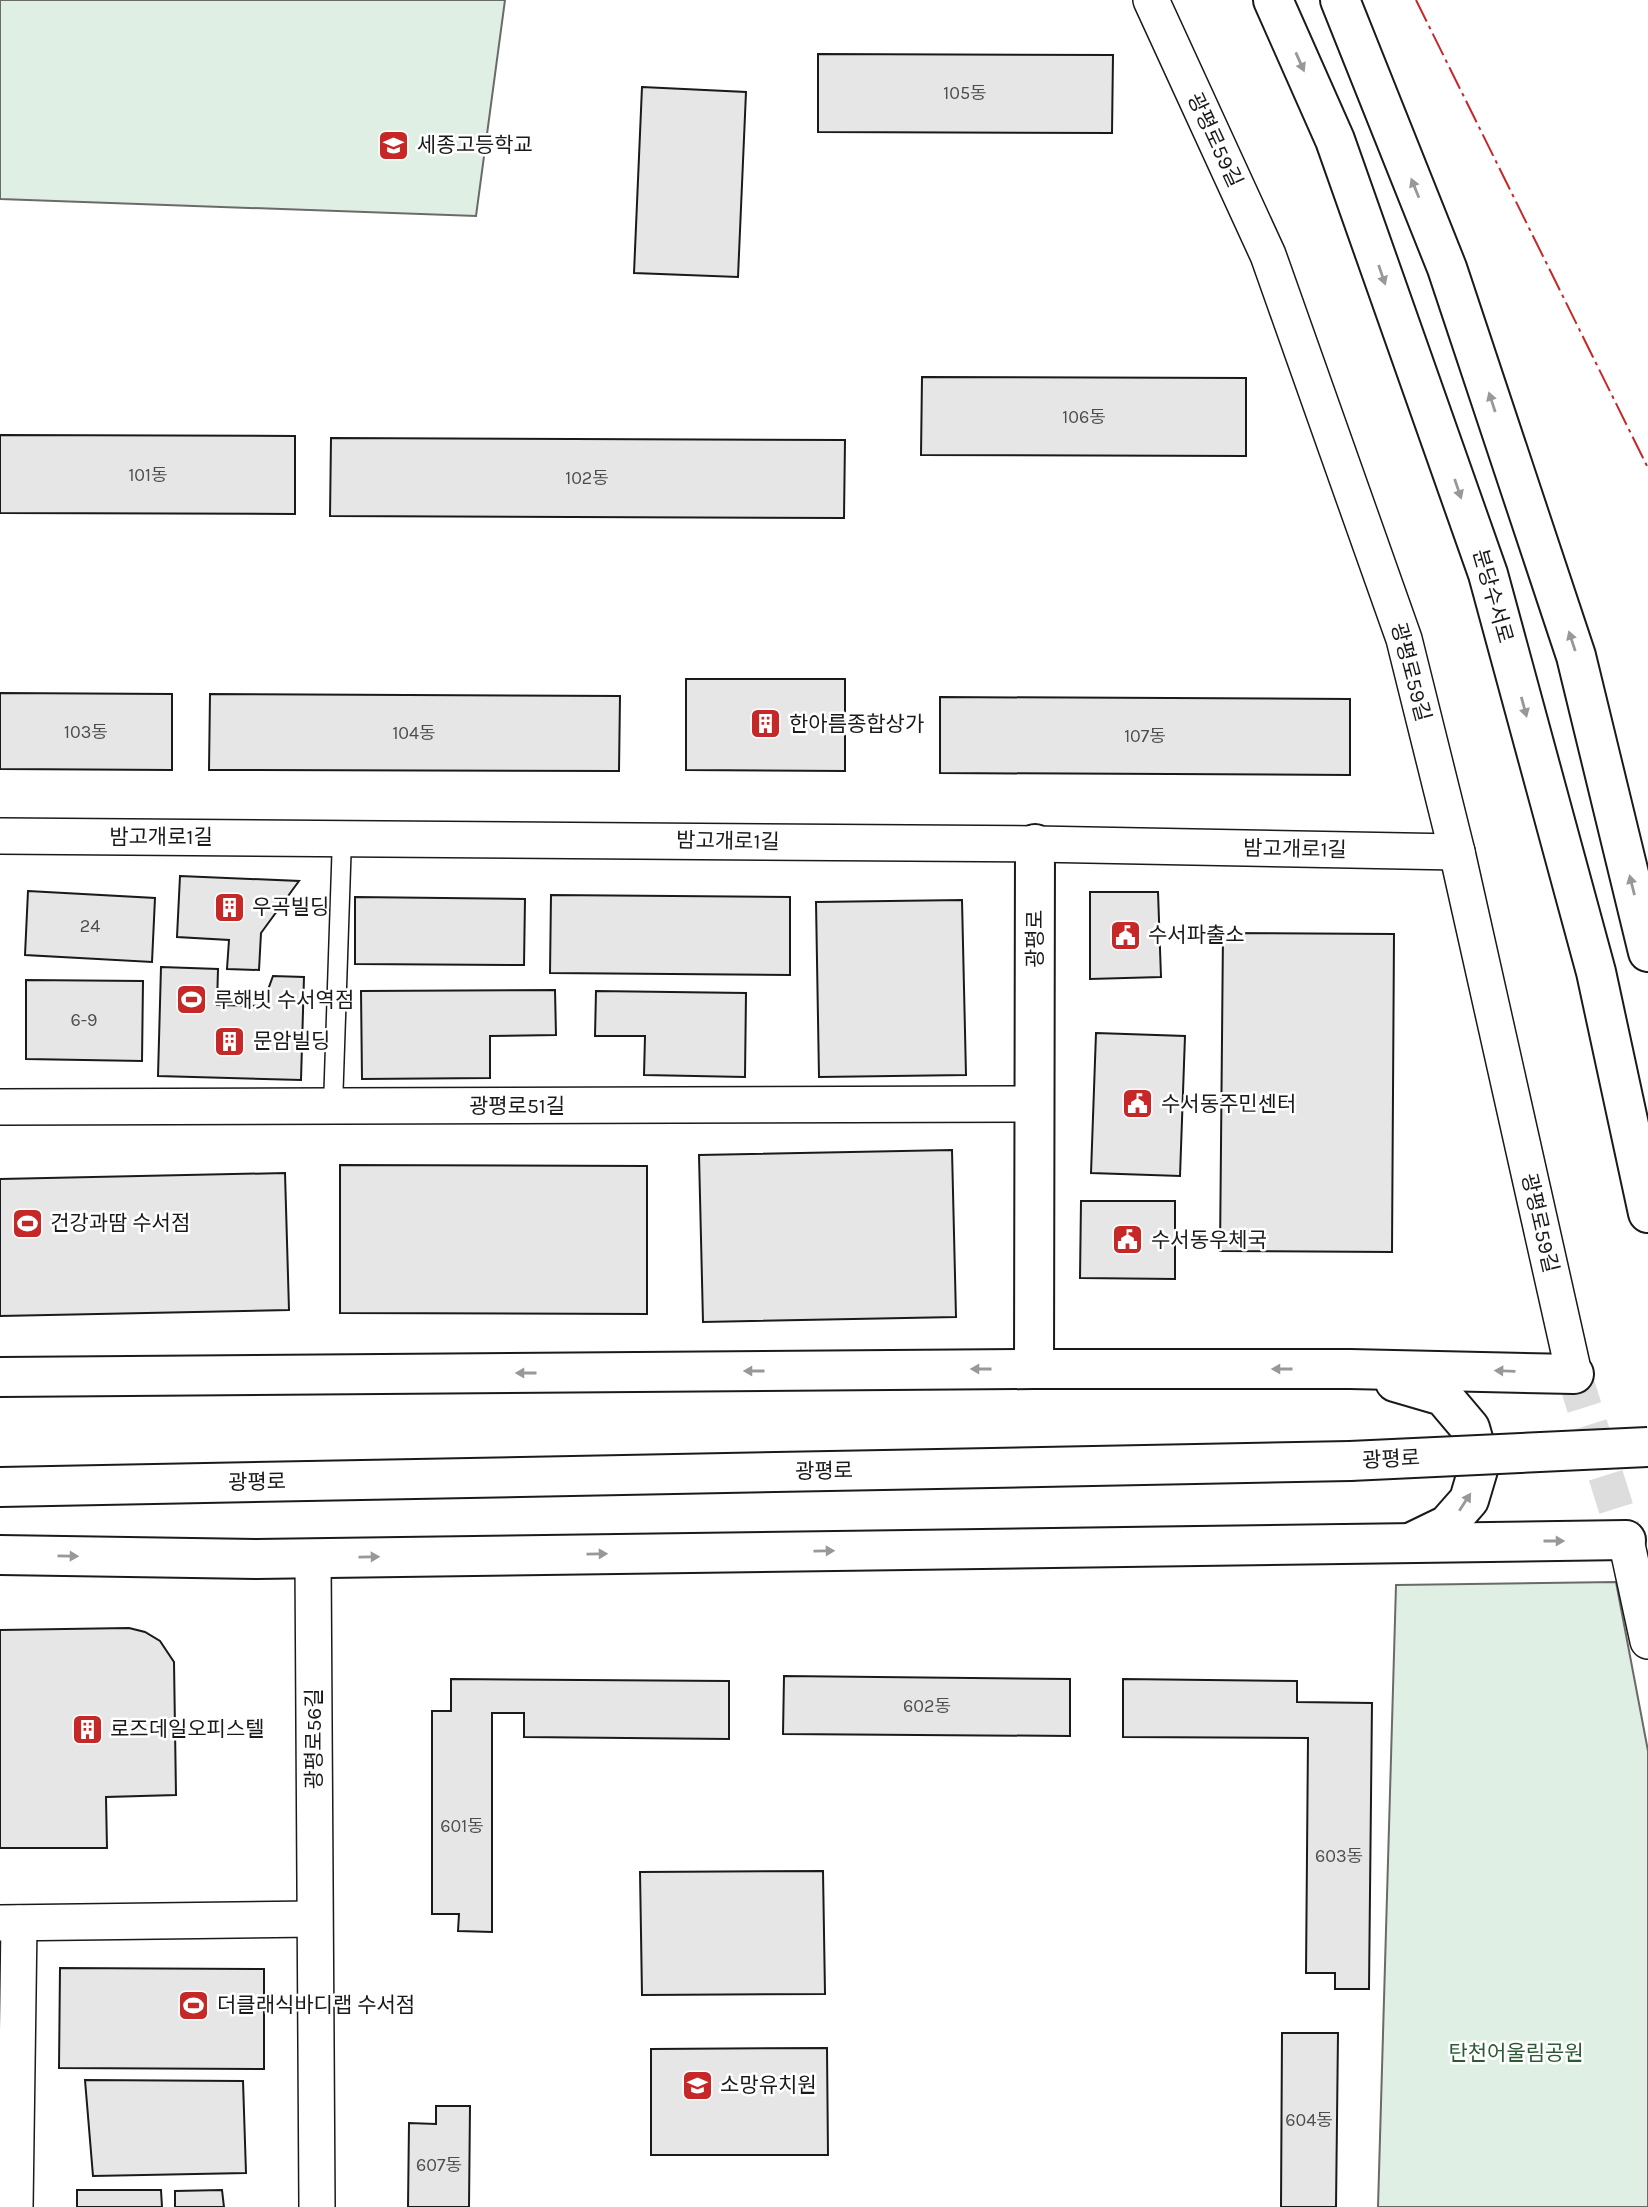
<svg xmlns="http://www.w3.org/2000/svg" width="1648" height="2207" viewBox="0 0 1648 2207" font-family="Karla,'Noto Sans KR',sans-serif">
<rect width="100%" height="100%" fill="#fff"/>
<g fill="#e0efe3" stroke="#6a6a6a" stroke-width="2">
<polygon points="0,0 505,0 476,216 0,199"/>
<polygon points="1616,1582 1648,1751 1648,2207 1378,2207 1396,1585"/>
</g>
<g fill="#e6e6e6" stroke="#1a1a1a" stroke-width="2">
<polygon points="818,54 1113,55 1112,133 818,132"/>
<polygon points="642,87 746,92 738,277 634,273"/>
<polygon points="922,377 1246,378 1246,456 921,455"/>
<polygon points="0,435 295,436 295,514 0,513"/>
<polygon points="331,438 845,440 844,518 330,516"/>
<polygon points="686,679 845,679 845,771 686,770"/>
<polygon points="0,693 172,694 172,770 0,769"/>
<polygon points="210,694 620,696 619,771 209,770"/>
<polygon points="940,697 1350,699 1350,775 940,773"/>
<polygon points="180,876 299,881 261,933 259,970 227,969 229,940 177,937"/>
<polygon points="28,891 155,898 152,962 25,955"/>
<polygon points="1090,892 1158,892 1161,977 1090,979"/>
<polygon points="551,895 790,897 790,975 550,973"/>
<polygon points="355,897 525,899 524,965 355,964"/>
<polygon points="962,900 966,1075 819,1077 816,902"/>
<polygon points="1223,933 1394,934 1392,1252 1220,1251"/>
<polygon points="161,967 218,969 217,1005 262,1006 273,976 304,977 301,1080 158,1076"/>
<polygon points="26,980 143,981 142,1061 26,1059"/>
<polygon points="555,990 556,1035 490,1036 490,1078 362,1079 361,991"/>
<polygon points="596,991 746,993 745,1077 644,1075 645,1036 595,1036"/>
<polygon points="1096,1033 1185,1036 1180,1176 1091,1173"/>
<polygon points="952,1150 956,1317 703,1322 699,1155"/>
<polygon points="340,1165 647,1166 647,1314 340,1313"/>
<polygon points="285,1173 289,1310 0,1316 0,1179"/>
<polygon points="1081,1201 1175,1201 1175,1279 1080,1278"/>
<polygon points="129,1628 145,1632 160,1641 174,1662 176,1795 106,1797 107,1848 0,1848 0,1630"/>
<polygon points="784,1676 1070,1679 1070,1736 783,1734"/>
<polygon points="451,1679 729,1681 729,1739 524,1737 524,1713 492,1713 492,1932 458,1931 459,1914 432,1914 432,1711 451,1711"/>
<polygon points="1123,1679 1297,1681 1297,1702 1372,1703 1369,1989 1335,1989 1335,1973 1306,1973 1308,1738 1123,1737"/>
<polygon points="823,1871 825,1994 642,1995 640,1872"/>
<polygon points="60,1968 264,1969 264,2069 59,2068"/>
<polygon points="1282,2033 1338,2033 1336,2207 1281,2207"/>
<polygon points="827,2048 828,2155 651,2155 651,2049"/>
<polygon points="85,2080 243,2081 246,2173 93,2176"/>
<polygon points="436,2106 470,2106 469,2207 408,2207 409,2123 436,2124"/>
<polygon points="77,2190 161,2190 162,2207 77,2207"/>
<polygon points="222,2190 224,2207 175,2207 175,2191"/>
</g>
<g fill="none" stroke-linecap="round" stroke-linejoin="round">
<polyline stroke="#ddd" stroke-width="35" stroke-dasharray="35 18" stroke-linecap="butt" points="1574,1374 1626,1540"/>
<defs>
<polyline id="lane" points="333,1106 342,838"/>
<g id="street">
<polyline points="1151,0 1268,255 1404,639 1457,852 1574,1374"/>
<polyline points="0,836 1035,844 1457,852"/>
<polyline points="0,1107 1034,1104"/>
<polyline points="1626,1540 1648,1641"/>
<polyline points="313,1558 317,2207"/>
<polyline points="0,1923 314,1919"/>
<polyline points="15,2207 19,1923"/>
</g>
<g id="secondary">
<polyline points="1034,1369 1035,844"/>
<polyline points="0,1377 1034,1369 1350,1369 1574,1374"/>
<polyline points="1395,1382 1443,1396 1470,1428 1480,1463 1469,1500 1447,1525 1414,1541"/>
<polyline points="0,1555 256,1559 1626,1540"/>
</g>
<polyline id="primary" points="0,1487 1350,1461"/>
<g id="highway">
<polyline points="1273,0 1335,140 1488,574 1596,972 1648,1213"/>
<polyline points="1340,0 1447,268 1576,656 1648,952"/>
</g>
</defs>
<use href="#lane" stroke="#1a1a1a" stroke-width="21"/>
<use href="#street" stroke="#1a1a1a" stroke-width="38"/>
<use href="#secondary" stroke="#1a1a1a" stroke-width="42"/>
<use href="#primary" stroke="#1a1a1a" stroke-width="42"/>
<use href="#highway" stroke="#1a1a1a" stroke-width="42"/>
<use href="#lane" stroke="#fff" stroke-width="18"/>
<use href="#street" stroke="#fff" stroke-width="35"/>
<use href="#secondary" stroke="#fff" stroke-width="38"/>
<use href="#primary" stroke="#fff" stroke-width="38"/>
<use href="#highway" stroke="#fff" stroke-width="38"/>
<defs>
<polyline id="primary-bridge" points="1350,1461 1648,1447"/>
</defs>
<use href="#primary-bridge" stroke="#1a1a1a" stroke-width="42" stroke-linecap="butt"/>
<use href="#primary-bridge" stroke="#fff" stroke-width="38"/>
<polyline stroke="#c62828" stroke-width="2" stroke-dasharray="24 5 3.5 5" stroke-linecap="butt" points="1416,0 1648,468"/>
</g>
<defs><path id="oneway-solid" d="M-6-.8H1V-3.2L6.5 0L1 3.2V.8H-6Z" transform="scale(1.75)"/></defs>
<g fill="#989898">
<use href="#oneway-solid" transform="translate(1300 62) rotate(66)"/>
<use href="#oneway-solid" transform="translate(1415 188) rotate(-112)"/>
<use href="#oneway-solid" transform="translate(1382 275) rotate(71)"/>
<use href="#oneway-solid" transform="translate(1492 402) rotate(-108)"/>
<use href="#oneway-solid" transform="translate(1458 489) rotate(71)"/>
<use href="#oneway-solid" transform="translate(1572 641) rotate(-108)"/>
<use href="#oneway-solid" transform="translate(1524 707) rotate(75)"/>
<use href="#oneway-solid" transform="translate(1632 885) rotate(-104)"/>
<use href="#oneway-solid" transform="translate(981 1369) rotate(180)"/>
<use href="#oneway-solid" transform="translate(1282 1369) rotate(-180)"/>
<use href="#oneway-solid" transform="translate(754 1371) rotate(180)"/>
<use href="#oneway-solid" transform="translate(1505 1371) rotate(-178)"/>
<use href="#oneway-solid" transform="translate(526 1373) rotate(180)"/>
<use href="#oneway-solid" transform="translate(1465 1502) rotate(-57)"/>
<use href="#oneway-solid" transform="translate(1554 1541)"/>
<use href="#oneway-solid" transform="translate(824 1551) rotate(-1)"/>
<use href="#oneway-solid" transform="translate(597 1554) rotate(-1)"/>
<use href="#oneway-solid" transform="translate(68 1556) rotate(1)"/>
<use href="#oneway-solid" transform="translate(369 1557) rotate(-1)"/>
</g>
<defs>
<symbol id="school-square" viewBox="-11 -11 22 22"><rect x="-9" y="-9" width="18" height="18" rx="4" fill="#c62828" stroke="#fff"/><path d="M0-5L7-2L0 1L-7-2ZM-4 1L0 2.5L4 1V4Q0 6-4 4Z" fill="#fff"/></symbol>
<symbol id="building-square" viewBox="-11 -11 22 22"><rect x="-9" y="-9" width="18" height="18" rx="4" fill="#c62828" stroke="#fff"/><path d="M-4-6H4V6H1V3H-1V6H-4ZM-2.5-4.3h1.7v1.8h-1.7ZM.8-4.3h1.7v1.8H.8ZM-2.5-1h1.7V.8h-1.7ZM.8-1h1.7V.8H.8Z" fill="#fff"/></symbol>
<symbol id="civic-square" viewBox="-11 -11 22 22"><rect x="-9" y="-9" width="18" height="18" rx="4" fill="#c62828" stroke="#fff"/><path d="M-.6-6.5H3V-4.5H.6V-3L4-1V1h2V6H-6V1h2V-1L-.6-3ZM-1.2 2.5V6h2.4V2.5Z" fill="#fff"/></symbol>
<symbol id="stadium-square" viewBox="-11 -11 22 22"><rect x="-9" y="-9" width="18" height="18" rx="4" fill="#c62828" stroke="#fff"/><path d="M0-5a6.5 5 0 1 0 0 10a6.5 5 0 1 0 0-10ZM-3.5-1.8h7v3.6h-7Z" fill="#fff"/></symbol>
</defs>
<g fill-rule="evenodd">
<use href="#school-square" x="376" y="128" width="35" height="35"/>
<use href="#building-square" x="748" y="706" width="35" height="35"/>
<use href="#building-square" x="212" y="890" width="35" height="35"/>
<use href="#civic-square" x="1108" y="918" width="35" height="35"/>
<use href="#stadium-square" x="174" y="982" width="35" height="35"/>
<use href="#building-square" x="212" y="1024" width="35" height="35"/>
<use href="#civic-square" x="1120" y="1086" width="35" height="35"/>
<use href="#stadium-square" x="10" y="1206" width="35" height="35"/>
<use href="#civic-square" x="1110" y="1222" width="35" height="35"/>
<use href="#building-square" x="70" y="1712" width="35" height="35"/>
<use href="#stadium-square" x="176" y="1988" width="35" height="35"/>
<use href="#school-square" x="680" y="2068" width="35" height="35"/>
</g>
<g text-anchor="middle" stroke-width="5" stroke-linejoin="round" paint-order="stroke">
<g font-size="18" fill="#4d4d4d">
<text x="965" y="99">105동</text>
<text x="1084" y="423">106동</text>
<text x="148" y="481">101동</text>
<text x="587" y="484">102동</text>
<text x="86" y="738">103동</text>
<text x="414" y="739">104동</text>
<text x="1145" y="742">107동</text>
<text x="90" y="932">24</text>
<text x="84" y="1026">6-9</text>
<text x="927" y="1712">602동</text>
<text x="462" y="1832">601동</text>
<text x="1339" y="1862">603동</text>
<text x="1309" y="2126">604동</text>
<text x="439" y="2171">607동</text>
</g>
<g font-size="21" fill="#1a1a1a" stroke="#fff">
<text transform="translate(1215 140) rotate(65)" y="7">광평로59길</text>
<text transform="translate(1493 596) rotate(74)" y="7">분당수서로</text>
<text transform="translate(1411 672) rotate(75)" y="7">광평로59길</text>
<text x="161" y="844">밤고개로1길</text>
<text transform="translate(728 841) rotate(1)" y="7">밤고개로1길</text>
<text transform="translate(1295 849) rotate(1)" y="7">밤고개로1길</text>
<text transform="translate(1035 939) rotate(-90)" y="7">광평로</text>
<text x="517" y="1113">광평로51길</text>
<text transform="translate(1540 1223) rotate(77)" y="7">광평로59길</text>
<text transform="translate(1391 1459) rotate(-3)" y="7">광평로</text>
<text transform="translate(824 1471) rotate(-1)" y="7">광평로</text>
<text transform="translate(257 1482) rotate(-1)" y="7">광평로</text>
<text transform="translate(314 1739) rotate(-90)" y="7">광평로56길</text>
</g>
<g font-size="21" fill="#1a1a1a" stroke="#fff" text-anchor="start">
<text x="417" y="152">세종고등학교</text>
<text x="789" y="731">한아름종합상가</text>
<text x="252" y="914">우곡빌딩</text>
<text x="1148" y="942">수서파출소</text>
<text x="214" y="1007">루해빗 수서역점</text>
<text x="253" y="1048">문암빌딩</text>
<text x="1161" y="1111">수서동주민센터</text>
<text x="50" y="1230">건강과땀 수서점</text>
<text x="1151" y="1247">수서동우체국</text>
<text x="110" y="1736">로즈데일오피스텔</text>
<text x="217" y="2012">더클래식바디랩 수서점</text>
<text x="720" y="2092">소망유치원</text>
</g>
<g font-size="21" fill="#2b5a34" stroke="#fff">
<text x="1516" y="2060">탄천어울림공원</text>
</g>
</g>
</svg>
